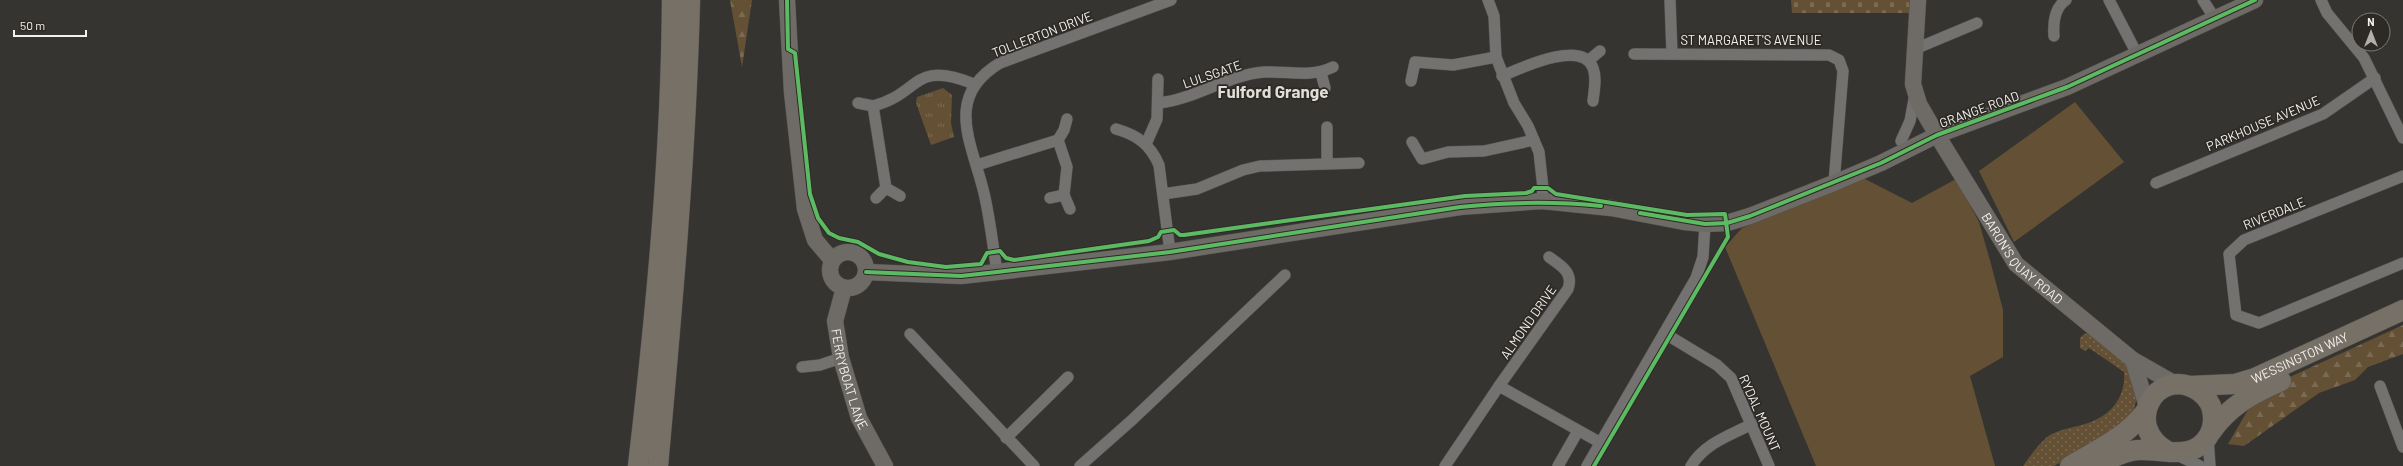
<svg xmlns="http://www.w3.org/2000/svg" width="2403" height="466" viewBox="0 0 2403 466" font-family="Barlow,sans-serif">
<defs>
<pattern id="grass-dots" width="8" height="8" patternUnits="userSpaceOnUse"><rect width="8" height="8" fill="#645135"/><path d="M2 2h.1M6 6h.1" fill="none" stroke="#7b6a53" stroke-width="1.8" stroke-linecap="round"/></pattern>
<pattern id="forest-firs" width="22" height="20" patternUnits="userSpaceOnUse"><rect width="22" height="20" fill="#645135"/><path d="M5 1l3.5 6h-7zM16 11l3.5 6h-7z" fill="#7b6a53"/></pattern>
<pattern id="cemetery-stones" width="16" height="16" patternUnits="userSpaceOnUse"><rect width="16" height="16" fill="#645135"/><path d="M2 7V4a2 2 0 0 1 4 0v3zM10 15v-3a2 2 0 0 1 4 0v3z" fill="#7b6a53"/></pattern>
<pattern id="park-tufts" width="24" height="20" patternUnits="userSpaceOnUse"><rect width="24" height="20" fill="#645135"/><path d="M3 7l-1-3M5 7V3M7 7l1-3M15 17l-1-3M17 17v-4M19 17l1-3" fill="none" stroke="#7b6a53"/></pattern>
</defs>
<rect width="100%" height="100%" fill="#363431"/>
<path fill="url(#grass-dots)" d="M2090 333 2126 364 2137 398 2132 415 2117 431 2054 466H2023C2030 456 2038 445 2047 437 2058 429 2073 428 2085 424 2110 417 2126 398 2124 372L2089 348 2085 351 2080 348V338L2084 334Z"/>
<g fill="url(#forest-firs)">
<polygon points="730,0 752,0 742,67"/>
<polygon points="2403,325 2403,354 2368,367 2355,380 2319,393 2244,446 2228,444 2259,391"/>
</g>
<polygon fill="url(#cemetery-stones)" points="1791,0 1910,0 1909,13 1792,13"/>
<polygon fill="url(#park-tufts)" points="943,88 952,95 951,123 954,137 931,145 916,103 917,97"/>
<g fill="#645135">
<polygon points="2075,102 2124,162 2014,242 1979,171"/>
<polygon points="1863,178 1912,203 1956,179 1979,222 1991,264 2003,310 2003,357 1970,376 1995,466 1816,466 1725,247 1742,228"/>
</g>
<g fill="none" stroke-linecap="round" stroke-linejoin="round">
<defs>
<g id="street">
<polyline points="1488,0 1494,16 1496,57 1514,103 1528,126 1539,152 1543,188 1542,201"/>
<polyline points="1670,0 1672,54"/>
<polyline points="2109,0 2137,54"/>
<polyline points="2203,0 2215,19"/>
<polyline points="2321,0 2327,13 2364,58 2403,138"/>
<path d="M2054 36C2053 23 2054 8 2066 0"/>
<polyline points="1915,49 1977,23"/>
<polyline points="1634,54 1829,55 1839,60 1843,71 1834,183"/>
<polyline points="1589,60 1600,51"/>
<polyline points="1321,73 1325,88"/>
<path d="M1502 76C1521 68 1582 39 1593 68 1597 78 1594 91 1593 101"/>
<polyline points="1411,81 1415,62 1453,65 1496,57"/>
<polyline points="858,103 873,106"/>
<path d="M1159 103C1196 99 1227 75 1264 72 1288 71 1311 78 1333 67"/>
<polyline points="1327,127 1327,163"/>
<path d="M1116 129C1137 135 1150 144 1159 165L1170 252"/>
<polyline points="1058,140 1064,130 1067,119"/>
<polyline points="1901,141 1910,121 1915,94"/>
<polyline points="1412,142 1422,159 1448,152 1484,151 1534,140"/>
<polyline points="1146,144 1157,119 1158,79"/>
<polyline points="977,165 1058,140 1067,167 1064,195 1070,209"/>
<polyline points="2403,176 2244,240 2229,254 2236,315 2259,323 2403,263"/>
<polyline points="2156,183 2323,114 2375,78"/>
<polyline points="1163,194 1197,189 1243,170 1260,166 1359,163"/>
<path d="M900 196 886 188 873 106C921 94 912 59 974 84"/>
<polyline points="876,198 886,188"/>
<polyline points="1050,198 1064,195"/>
<path d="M997 272C993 246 990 219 984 193 972 143 943 97 1000 63L1171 0"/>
<polyline points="1664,333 1717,365 1731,378 1769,466"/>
<polyline points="910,334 1034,466"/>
<polyline points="802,367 820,365 841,358"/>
<path d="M1499 386 1568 289C1574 272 1560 265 1549 257"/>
<polyline points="2380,386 2403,447"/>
<polyline points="1006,438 1068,377"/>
<polyline points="2208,438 2210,466"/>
<polyline points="2177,455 2200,466"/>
<polyline points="1080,466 1132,420 1285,275"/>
<polyline points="1445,466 1499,386 1601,443"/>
<polyline points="1558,466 1578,431"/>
<polyline points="1587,466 1696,278 1703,257 1705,224"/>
<path d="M1691 466C1705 443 1729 436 1752 424"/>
</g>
<g id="secondary">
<polyline points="787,0 792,92 805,209 815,240 832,260"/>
<path id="s1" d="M1918 0 1913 84 1919 104 1937 135 2016 264 2133 360 2177 385"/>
<circle cx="848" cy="270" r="18"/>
<polyline points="866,272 961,276 997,272 1170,252 1460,207 1542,201 1611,208 1684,222 1705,224 1727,223 1750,216 1834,183 1881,163 1937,135 2067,87 2255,0"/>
<path id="s2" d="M844 288 835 321 841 358 859 418 885 466"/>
<polyline points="2133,360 2147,407"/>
</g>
<g id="highway">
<path id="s3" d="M2190 386 2235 384 2255 378 2403 310"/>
<path d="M2211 432C2229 406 2253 393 2281 381"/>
<path d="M638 466C656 311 671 156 672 0"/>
<path d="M658 466C672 311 686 156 690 0"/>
<path d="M2070 466C2097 450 2126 437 2145 412"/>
<path d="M2097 466C2110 458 2124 451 2139 450 2164 449 2194 462 2209 435 2214 427 2214 415 2211 406 2208 399 2203 394 2197 390 2156 365 2121 427 2169 452"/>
</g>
</defs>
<use href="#street" stroke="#555350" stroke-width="12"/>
<use href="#secondary" stroke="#555350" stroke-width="17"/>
<use href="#highway" stroke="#555350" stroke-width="21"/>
<use href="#street" stroke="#737270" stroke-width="11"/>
<use href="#secondary" stroke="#6e6b66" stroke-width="16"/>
<use href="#highway" stroke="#777066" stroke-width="20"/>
<defs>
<g id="cycleway">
<polyline points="787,0 788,49 795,53 810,194 818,218 829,233 839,238 858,242 879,254 908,262 946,267 981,264 987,253 1000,251 1006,258 1014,260 1149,241 1158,237 1161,232 1174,230 1180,235 1184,235 1465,196 1526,193 1532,191 1534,188 1548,188 1556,194 1687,215 1725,214 1728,237 1594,466"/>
<polyline points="1640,213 1705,224 1727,223 1750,216 1881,163 1937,135 2067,87 2255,0"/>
<path d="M866 272 961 276 997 272 1170 252 1460 207C1508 202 1553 201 1601 206"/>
</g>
</defs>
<use href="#cycleway" stroke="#2d2a26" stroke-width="6"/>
<use href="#cycleway" stroke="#5cba63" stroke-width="4"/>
</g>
<g text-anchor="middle" stroke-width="3.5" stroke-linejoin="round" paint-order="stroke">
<g font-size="13" fill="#f3f1ee" stroke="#2d2a26">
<text transform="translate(1042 34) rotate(-21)" y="5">TOLLERTON DRIVE</text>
<text x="1751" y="45">ST MARGARET'S AVENUE</text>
<text transform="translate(1212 74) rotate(-19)" y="5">LULSGATE</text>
<text transform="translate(1979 109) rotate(-20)" y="5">GRANGE ROAD</text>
<text transform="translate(2263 123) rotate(-23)" y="5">PARKHOUSE AVENUE</text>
<text transform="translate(2274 213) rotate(-22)" y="5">RIVERDALE</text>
<text dy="5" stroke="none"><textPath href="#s1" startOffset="292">BARON'S QUAY ROAD</textPath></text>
<text transform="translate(1528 322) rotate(-55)" y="5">ALMOND DRIVE</text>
<text dy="5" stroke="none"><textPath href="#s3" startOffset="115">WESSINGTON WAY</textPath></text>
<text dy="5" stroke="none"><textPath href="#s2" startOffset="94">FERRYBOAT LANE</textPath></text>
<text transform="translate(1760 413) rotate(66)" y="5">RYDAL MOUNT</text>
</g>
<g font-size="17" font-weight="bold" fill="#e1ddd8" stroke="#2d2a26">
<text x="1273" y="98">Fulford Grange</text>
</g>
</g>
<g transform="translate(2371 32)"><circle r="19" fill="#2d2a26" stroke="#7c7a76"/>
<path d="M0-3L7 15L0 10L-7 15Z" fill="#b1afac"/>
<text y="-6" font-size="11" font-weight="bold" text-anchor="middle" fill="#f3f1ee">N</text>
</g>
<path d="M14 30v6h72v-6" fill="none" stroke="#f3f1ee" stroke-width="2"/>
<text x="20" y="30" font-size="12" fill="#f3f1ee" stroke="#2d2a26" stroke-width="3" paint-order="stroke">50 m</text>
</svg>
